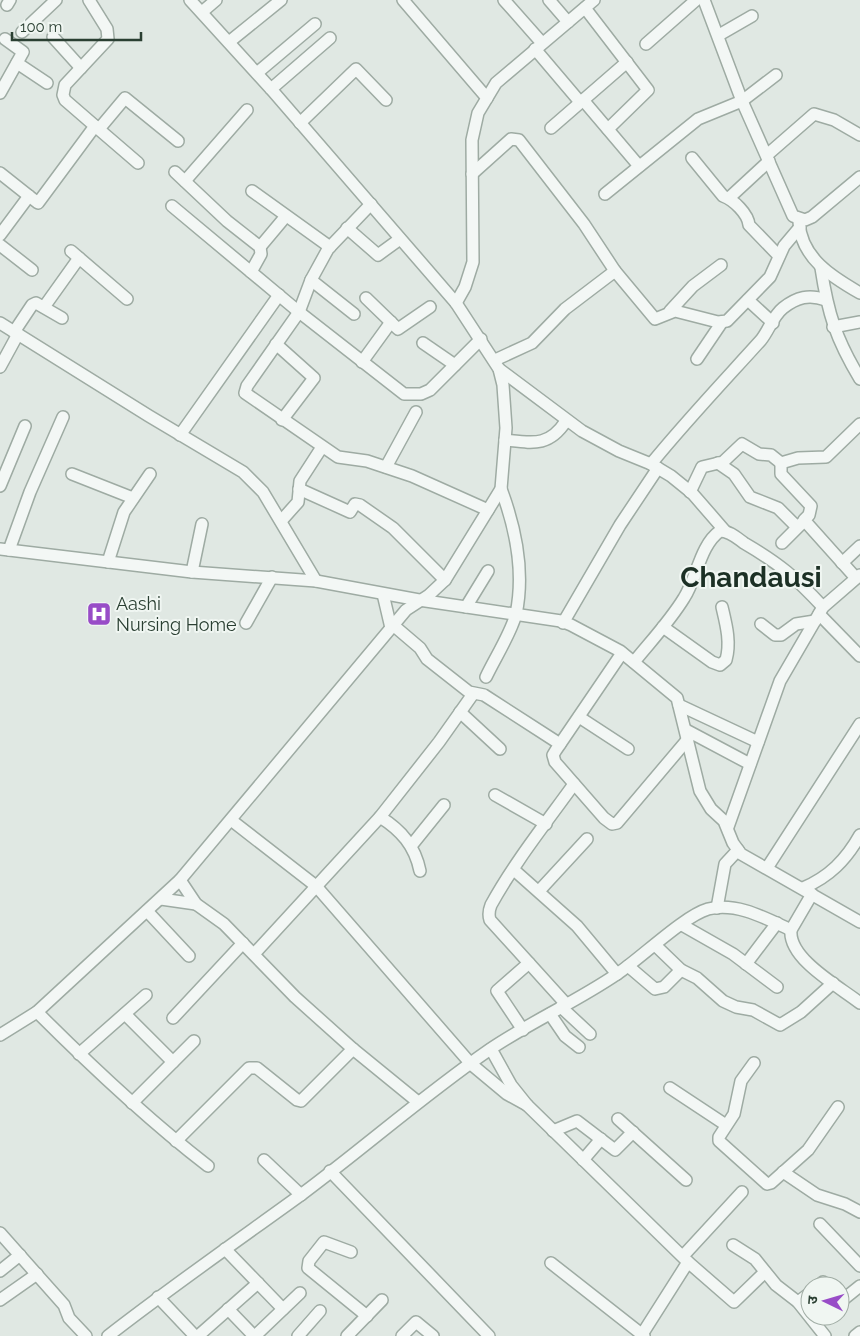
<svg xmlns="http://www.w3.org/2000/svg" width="860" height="1336" viewBox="0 0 860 1336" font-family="Raleway,'Noto Sans Devanagari',sans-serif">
<rect width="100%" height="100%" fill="#e0e8e3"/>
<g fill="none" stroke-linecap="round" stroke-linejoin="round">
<defs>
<g id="minor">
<polyline points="403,0 487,98"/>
<polyline points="504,0 542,43"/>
<polyline points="549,0 568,22"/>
<polyline points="704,0 742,101 793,216 805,220 812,217 860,177"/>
<polyline points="7,5 10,0"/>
<polyline points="585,8 648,90 608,129"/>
<polyline points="202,12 216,0"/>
<polyline points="22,32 56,0"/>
<polyline points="719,35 752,16"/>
<polyline points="53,37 81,68"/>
<polyline points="229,42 281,0"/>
<polyline points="646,44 696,0"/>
<polyline points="535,49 580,102"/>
<polyline points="17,63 47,83"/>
<polyline points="257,73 315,24"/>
<polyline points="271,89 330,38"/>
<polyline points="0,93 23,52 5,39"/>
<polyline points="583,100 639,166"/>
<polyline points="300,123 356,69 386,100"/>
<polyline points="95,126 138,163"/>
<polyline points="551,128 627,62"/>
<polyline points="99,129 125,98 178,141"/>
<polyline points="767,155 814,114 834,120 860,135"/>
<path d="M692 158 723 196C734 200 748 214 749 225L779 256"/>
<polyline points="175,172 227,221 260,247 261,254 251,272"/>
<polyline points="0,173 29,196"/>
<polyline points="472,174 511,139 519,140 584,224 615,271 655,319 675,311 718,322 727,321 770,277 784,246 800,227"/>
<polyline points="185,181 247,110"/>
<polyline points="252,191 330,247"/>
<polyline points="605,194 698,119 742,101 776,75"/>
<polyline points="729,198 769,161"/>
<polyline points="371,204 328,249 311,280 299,312 247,386 245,393 338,457 367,461 412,476 488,510"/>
<polyline points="172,206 299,312 404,394 421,394 430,390 481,339"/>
<path d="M799 222C801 258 832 277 860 293"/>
<polyline points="347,228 378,255 400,239"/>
<polyline points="0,235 29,196 38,203 95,126 65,100 63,95 65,85 108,39 107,29 89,0"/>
<polyline points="0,245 32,270"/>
<polyline points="260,247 286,216"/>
<polyline points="71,251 127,299"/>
<path d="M821 268C828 314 836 339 860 379"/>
<polyline points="311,280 354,314"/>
<polyline points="366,298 398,329 430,307"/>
<polyline points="748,300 773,323"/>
<polyline points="456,303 465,287 473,262 472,140 478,113 496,83 594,0"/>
<polyline points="44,307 79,258"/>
<polyline points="670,311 693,286 721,265"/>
<polyline points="0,323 149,416 243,472 263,492 316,581"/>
<polyline points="833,327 860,322"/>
<polyline points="14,332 32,305 36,303 62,318"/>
<polyline points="423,343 455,365"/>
<polyline points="276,344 314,378 282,420"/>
<polyline points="697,359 722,322"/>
<polyline points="495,360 532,343 565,309 615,271"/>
<polyline points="362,362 391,322"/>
<polyline points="0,367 18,334"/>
<polyline points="499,369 582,431 619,451 651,464 671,476 692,493 725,531"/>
<polyline points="180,435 279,295"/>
<path d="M505 440C533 443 549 447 566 421"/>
<polyline points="718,463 734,474 750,497 778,508 797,527"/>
<polyline points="781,463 781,474 811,506 809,515 804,520 856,578"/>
<path d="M651 464C686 421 724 381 761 340 769 330 773 316 783 308 797 297 809 294 826 300"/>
<polyline points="386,467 416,412"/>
<polyline points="72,474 133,498"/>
<polyline points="0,486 25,426"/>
<polyline points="299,489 350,512 355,504 360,505 393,528 445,580"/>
<polyline points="690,492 702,467 723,462 742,444 759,454 771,455 781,463 798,458 826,457 860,424"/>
<polyline points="281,521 298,502 300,481 322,447"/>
<polyline points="782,543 802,523"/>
<polyline points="0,549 192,572 316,581 419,600 561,621 571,625 620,651 677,698 700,791 711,809 724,821 733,843 741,854 860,922"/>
<polyline points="9,550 30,492 63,417"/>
<polyline points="108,562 124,512 150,474"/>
<polyline points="842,563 860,546"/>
<polyline points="192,572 202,524"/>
<polyline points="383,594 391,628"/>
<polyline points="466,607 488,571"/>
<polyline points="819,614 860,656"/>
<polyline points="246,623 272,577"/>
<polyline points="563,623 620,525 658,468"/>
<polyline points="761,624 775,635 781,635 796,624 815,621"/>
<polyline points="393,625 420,648 427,659 469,692 484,695 560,744"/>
<path d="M663 627 712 662 720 665 726 660C731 642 726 624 722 607"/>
<polyline points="622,653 556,750 553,755 555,762 604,818 612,824 617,823 688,739"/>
<path d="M634 662C651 641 670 621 684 598 697 578 700 545 720 531 730 531 737 538 744 543 780 564 795 577 823 607"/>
<path d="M486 677C495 658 511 633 516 614 525 571 516 529 501 489"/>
<polyline points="679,705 758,742"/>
<polyline points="460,712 500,749"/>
<polyline points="579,717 628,749"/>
<polyline points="686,730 750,764"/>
<polyline points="495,795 546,824"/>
<path d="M380 817C401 830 415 846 420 871"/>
<polyline points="231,820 316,886 471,1064 507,1094 527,1105"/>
<polyline points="728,827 780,681 823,607 860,575"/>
<polyline points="411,846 444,805"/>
<polyline points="767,868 860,724"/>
<polyline points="514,870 577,926 617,974"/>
<polyline points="180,880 196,904 224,924 295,997 353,1049 418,1102"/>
<path d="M803 888C829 877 846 860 860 835"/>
<polyline points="539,891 587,839"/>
<path d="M812 894 791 930C788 959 840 987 860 1003"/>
<polyline points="161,899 196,904"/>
<polyline points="717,908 725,864 738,850"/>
<polyline points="147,911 189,956"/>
<polyline points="682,925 733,954 777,987"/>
<polyline points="655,945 681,970 697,978 723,1001 736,1007 753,1010 780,1025 801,1012 833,983"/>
<polyline points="254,954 380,817 439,742 473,694"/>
<polyline points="746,964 777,923"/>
<polyline points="628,966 655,989 664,987 681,970"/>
<path d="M566 1004 490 920C488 914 489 910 491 905 514 863 546 823 574 784"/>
<polyline points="561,1007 590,1034"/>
<path d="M37 1012C91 1066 147 1119 208 1166"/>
<polyline points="125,1014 173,1062"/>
<polyline points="550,1014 565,1036 579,1047"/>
<polyline points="173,1018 243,943"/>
<polyline points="523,1030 497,991 529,963"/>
<polyline points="0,1035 37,1012 180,880 406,610 429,595 445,580 501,489 506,428 503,385 499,369 456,303 271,89 190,0"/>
<polyline points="491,1049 511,1085 527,1105 688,1262 641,1336"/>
<polyline points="79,1054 146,995"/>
<polyline points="754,1063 741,1081 734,1114 719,1137 719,1141 767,1184 771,1183 808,1150 838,1107"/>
<polyline points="670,1088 726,1125"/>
<polyline points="132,1103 194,1041"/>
<polyline points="618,1119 686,1180"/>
<polyline points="553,1131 577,1121 615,1150 633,1132"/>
<polyline points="176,1141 249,1068 257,1068 297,1100 301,1101 353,1049"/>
<polyline points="264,1160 301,1195"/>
<polyline points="583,1160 601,1139"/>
<polyline points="330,1171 489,1336"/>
<polyline points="783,1172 817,1195 845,1204 860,1212"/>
<polyline points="820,1224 860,1266"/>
<polyline points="0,1233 64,1305 69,1318 86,1336"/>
<polyline points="733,1245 755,1259 776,1285 798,1302 825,1336"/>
<polyline points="225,1249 283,1309"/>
<polyline points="351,1252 324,1242 309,1261 308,1268 367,1316"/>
<polyline points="683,1256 742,1192"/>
<polyline points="688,1262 734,1302 765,1272"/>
<polyline points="551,1263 644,1336"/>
<polyline points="0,1271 20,1255"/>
<polyline points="819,1286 823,1282"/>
<polyline points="158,1297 195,1336"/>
<polyline points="0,1300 37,1274"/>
<polyline points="798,1302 810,1293"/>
<polyline points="840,1302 860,1286"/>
<polyline points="228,1309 254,1336"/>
<path d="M108 1336C171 1287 237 1241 302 1194 365 1147 424 1095 489 1050 530 1022 576 1002 617 974 641 958 684 916 708 909 737 902 765 918 791 930"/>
<polyline points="198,1336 258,1283"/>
<polyline points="255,1336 300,1293"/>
<polyline points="298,1336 320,1311"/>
<polyline points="347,1336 382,1300"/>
<polyline points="402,1336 416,1322 433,1336"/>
<polyline points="855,1336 860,1332"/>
</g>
</defs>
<use href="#minor" stroke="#9eaba3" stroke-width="14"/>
<use href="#minor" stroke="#f3f7f5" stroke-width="11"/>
</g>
<defs>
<symbol id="hospital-square" viewBox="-11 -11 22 22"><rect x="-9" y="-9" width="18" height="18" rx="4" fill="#984cc7" stroke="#f0f6f2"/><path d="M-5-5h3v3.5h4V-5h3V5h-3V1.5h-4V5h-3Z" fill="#fff"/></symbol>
</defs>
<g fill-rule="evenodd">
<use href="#hospital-square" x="85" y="600" width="28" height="28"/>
</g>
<g text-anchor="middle" stroke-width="4" stroke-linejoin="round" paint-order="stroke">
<g font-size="18" fill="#2a3f32" stroke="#f0f6f2" text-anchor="start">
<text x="116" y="610">Aashi<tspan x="116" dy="21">Nursing Home</tspan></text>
</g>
<g font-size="28" font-weight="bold" fill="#1c3025" stroke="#f0f6f2">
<text x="751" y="587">Chandausi</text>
</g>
</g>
<g transform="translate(825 1301) rotate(275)"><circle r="24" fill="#f0f6f2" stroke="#a1ada5"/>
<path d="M0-4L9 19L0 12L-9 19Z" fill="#984cc7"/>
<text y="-8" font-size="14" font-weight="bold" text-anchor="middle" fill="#2a3f32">उ</text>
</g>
<path d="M12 32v8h129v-8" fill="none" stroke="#2a3f32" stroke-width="2.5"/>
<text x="20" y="32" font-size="15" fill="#2a3f32" stroke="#f0f6f2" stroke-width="4" paint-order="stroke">100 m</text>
</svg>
